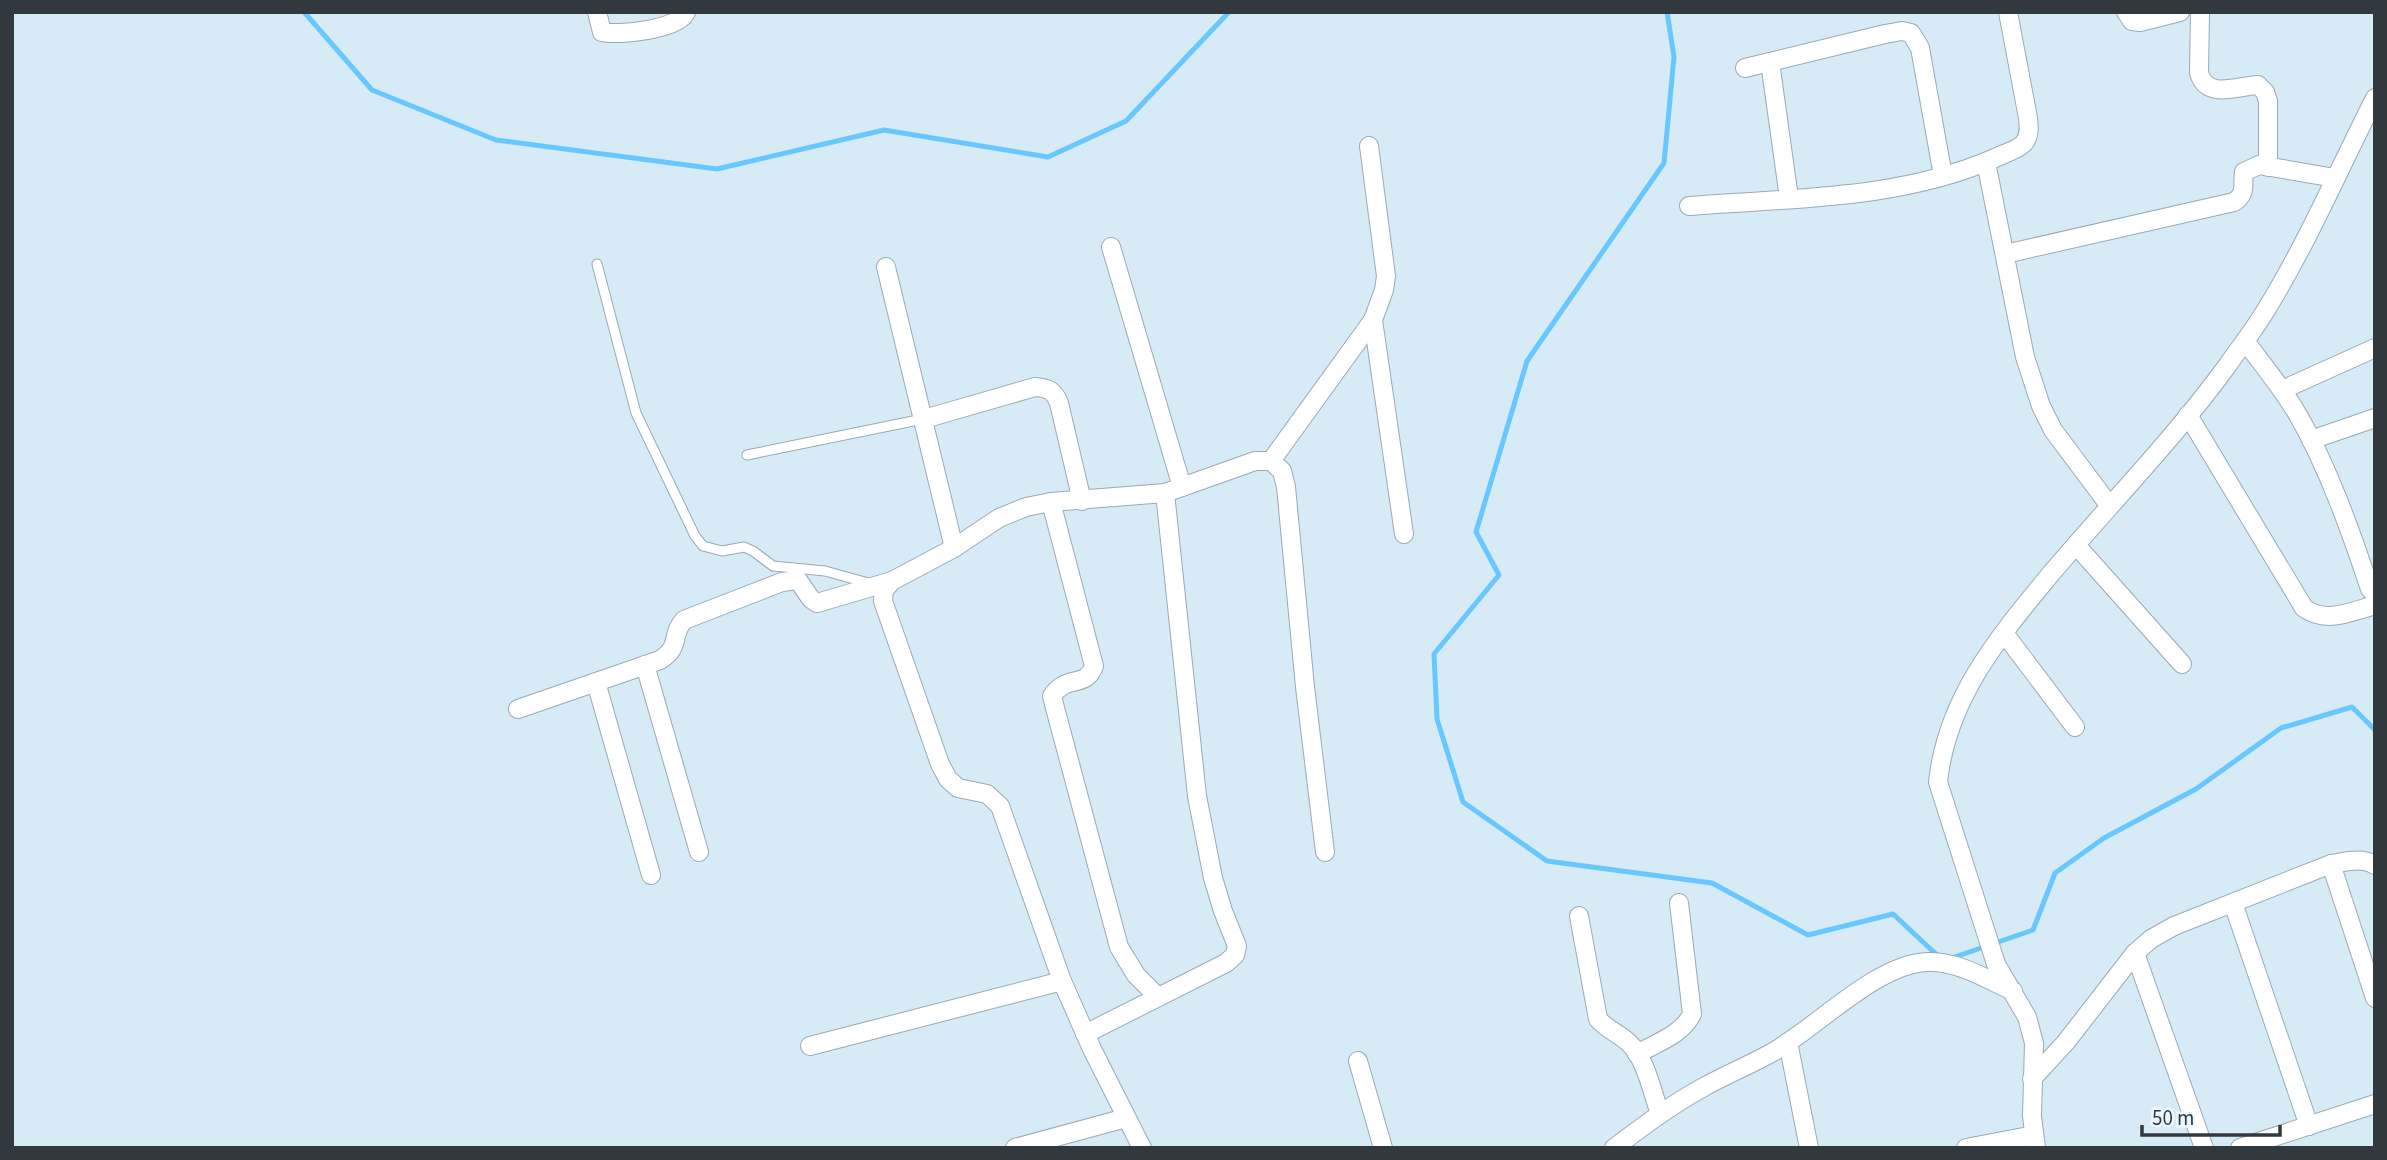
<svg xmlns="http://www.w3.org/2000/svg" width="2387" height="1160" viewBox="0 0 2387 1160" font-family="'Source Sans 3',sans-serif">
<rect width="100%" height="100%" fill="#d7ebf7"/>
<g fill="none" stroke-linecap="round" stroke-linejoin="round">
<g stroke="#68c7ff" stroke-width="5">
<polyline points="304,12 372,90 496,140 717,169 884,130 1048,157 1126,121 1229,12"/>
<polyline points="1667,12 1674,57 1664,163 1527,361 1476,532 1499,575 1434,654 1437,719 1463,802 1547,861 1712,883 1808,935 1893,914 1938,956"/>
<polyline points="1949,959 2033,930 2055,873 2104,838 2196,789 2281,728 2352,707 2375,730"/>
</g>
<defs>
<g id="lane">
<polyline points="597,264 636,413 695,536 703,546 722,551 744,547 753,551 773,566 825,571 872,584"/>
<polyline points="747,455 923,419"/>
</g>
<g id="street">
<path d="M597 12 602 32C618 36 681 29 686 12"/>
<polyline points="2126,12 2132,21 2140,22 2180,12"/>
<path d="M2200 12 2199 73C2207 100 2237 86 2258 85L2265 92 2268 101V167"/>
<polyline points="1770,62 1789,198"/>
<polyline points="1745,68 1885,34 1902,31 1911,33 1920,48 1943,176"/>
<polyline points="1986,162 2025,357 2041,406 2053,430 2109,505"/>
<path d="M1689 206C1791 198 1899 200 1995 158 2003 154 2017 150 2023 144 2030 137 2029 127 2028 118L2008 12"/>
<polyline points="1111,247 1182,487"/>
<path d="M2005 254 2234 202C2247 194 2242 184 2244 172L2259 165 2335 178"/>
<polyline points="886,267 954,548"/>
<polyline points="1373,320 1404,534"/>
<path d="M2245 341C2263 365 2283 389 2298 415 2328 467 2351 532 2370 589L2375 594"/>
<polyline points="2282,390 2375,348"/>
<path d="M2188 415 2304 608C2326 624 2350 612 2375 605"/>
<path d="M924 419 1035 387C1049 388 1054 391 1059 403L1082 501"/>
<polyline points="2311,440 2375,418"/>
<polyline points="1271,461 1373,320 1384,290 1386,276 1369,146"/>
<path d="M1051 502 1094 666C1086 689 1066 674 1052 696L1055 708 1119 947 1136 975 1158 997"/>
<polyline points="2076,545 2182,664"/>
<polyline points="2004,633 2075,727"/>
<polyline points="645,665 699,852"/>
<polyline points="596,682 651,875"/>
<path d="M518 709 660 660C682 646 670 635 684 620L782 582 798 580 811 599 817 603 892 581"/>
<polyline points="2331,864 2375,998"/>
<polyline points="2233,903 2309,1126"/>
<path d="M1579 916 1598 1019C1607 1030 1619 1033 1629 1043 1646 1059 1652 1092 1660 1114"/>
<polyline points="2135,953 2204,1148"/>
<polyline points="1085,1034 1226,963 1235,955 1237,946 1223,911 1213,878 1197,796 1165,493"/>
<polyline points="1788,1042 1809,1148"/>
<polyline points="810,1046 1062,981"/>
<path d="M1637 1054C1656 1043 1682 1035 1692 1014L1679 903"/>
<polyline points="1358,1061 1383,1148"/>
<path d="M2032 1079 2066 1042 2135 953 2151 939 2174 926 2331 864C2345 862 2362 857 2375 865"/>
<polyline points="1015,1148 1126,1118"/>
<polyline points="1142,1148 1092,1049 1062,981 1000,806 987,794 958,788 948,779 940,764 883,601 884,590 892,581 954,548 999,518 1026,507 1051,502 1165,493 1255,461 1271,461 1282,471 1286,487 1305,687 1325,852"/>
<path d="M1614 1148C1642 1127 1671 1105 1702 1088 1725 1075 1750 1065 1773 1052 1816 1028 1877 963 1928 962 1958 961 1986 979 2013 991"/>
<polyline points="1966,1148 2034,1135"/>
<path d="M2036 1148 2032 1116 2034 1043 2027 1017 1996 964 1938 782C1947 698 1998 638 2049 576 2108 506 2173 440 2227 366 2241 346 2257 326 2269 305 2309 239 2340 167 2375 98"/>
<polyline points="2240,1148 2375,1104"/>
</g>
</defs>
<use href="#lane" stroke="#98aab6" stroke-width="11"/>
<use href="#street" stroke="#98aab6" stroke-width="20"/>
<use href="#lane" stroke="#fff" stroke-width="9"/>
<use href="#street" stroke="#fff" stroke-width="18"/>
</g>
<rect width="2387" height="1160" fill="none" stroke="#32393e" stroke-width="28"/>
<path d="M2142 1125v10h138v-10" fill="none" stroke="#32393e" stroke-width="3.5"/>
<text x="2152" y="1125" font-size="21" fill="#32393e" stroke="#ebf7fe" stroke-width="5" paint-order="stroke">50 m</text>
</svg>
